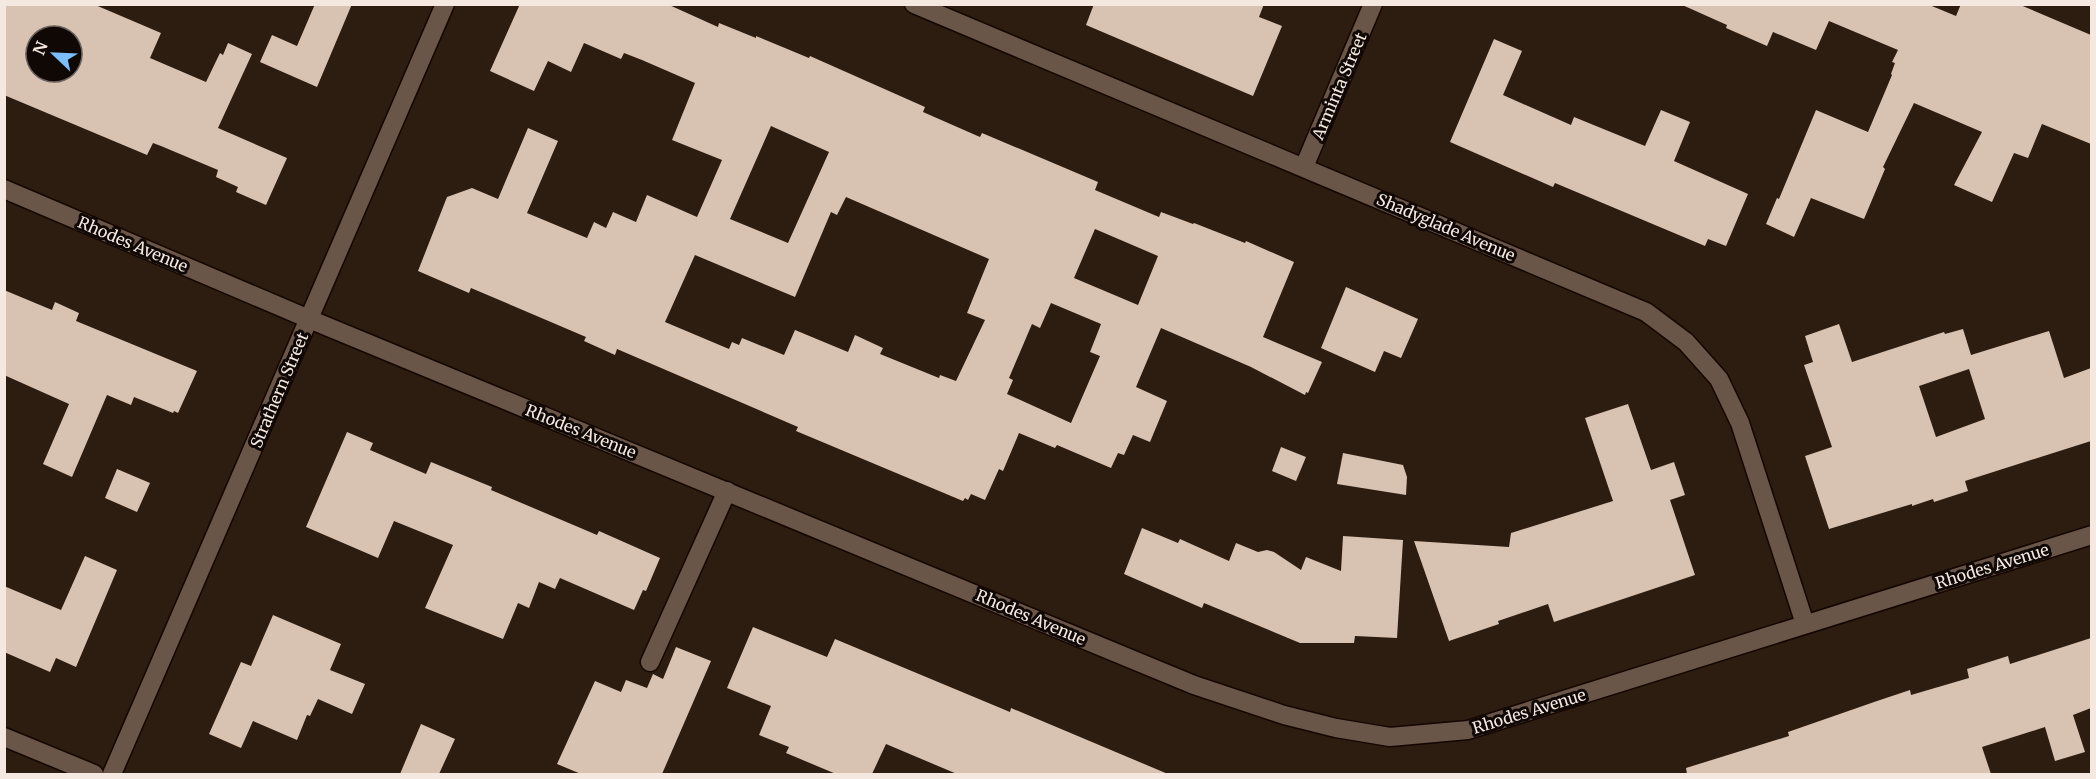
<svg xmlns="http://www.w3.org/2000/svg" width="2096" height="779" viewBox="0 0 2096 779" font-family="Merriweather,serif">
<rect width="100%" height="100%" fill="#2d1c10"/>
<g fill="#d8c2b2" fill-rule="evenodd">
<path d="M4 4H93L161 33 150 58 206 82 220 53 223 55 228 43 252 54 218 128 287 158 266 205 236 192 238 187 216 177 218 170 161 146 153 143 147 155 4 95ZM36 36H72V72H36Z"/>
<polygon points="315,4 352,4 317,87 260,62 272,35 297,46"/>
<path d="M520 4H667L718 27 719 23 756 38V36L809 58 810 56 925 107 923 112 980 137 982 133 1098 182 1095 190 1159 217 1161 212 1193 224 1194 223 1245 243 1246 241 1294 262 1263 337 1322 362 1308 393 1306 392 1305 395 1251 367 1161 328 1136 387 1167 401 1150 442 1133 435 1124 455 1118 453 1111 468 1057 445 1055 448 1019 433 1003 471 999 469 985 500 971 494 968 500 965 498 963 501 796 431 798 427 617 349 615 355 584 341 586 337 471 288 469 293 418 271 447 197 472 188 498 199 528 128 558 141 527 213 587 238 594 222 606 228 613 212 636 222 647 195 697 217 722 160 672 140 695 83 642 60 624 53 621 59 584 43 571 72 548 61 534 91 490 71ZM771 126 829 152 788 243 730 219ZM846 197 989 259 967 313 985 320 956 381 940 375 939 378 880 354 883 348 855 335 848 352 795 330 784 355 742 338 739 345 732 342 729 349 665 322 695 255 795 297 831 212 837 215ZM1095 229 1158 256 1138 305 1074 278ZM1051 303 1101 324 1090 352 1100 356 1071 423 1007 394 1013 380 1009 378 1032 324 1040 328Z"/>
<polygon points="1094,4 1264,4 1259,17 1282,26 1253,96 1086,25"/>
<polygon points="1680,4 1927,4 1956,16 1961,4 2018,4 2091,35 2091,144 2042,124 2028,158 2014,153 1992,202 1954,185 1982,132 1914,103 1883,167 1885,169 1864,219 1811,198 1794,237 1766,224 1777,198 1779,199 1816,110 1868,132 1892,75 1891,74 1895,63 1892,62 1898,50 1829,21 1816,50 1773,32 1767,46 1726,28 1727,25"/>
<polygon points="1494,39 1522,51 1503,95 1571,125 1574,117 1645,146 1661,110 1690,122 1674,161 1748,194 1726,246 1708,239 1705,246 1555,183 1553,187 1450,142"/>
<polygon points="1346,287 1418,319 1401,358 1384,351 1375,372 1321,348"/>
<polygon points="4,290 52,310 55,302 79,313 76,321 197,371 178,413 174,411 173,413 134,397 131,405 107,395 72,477 43,464 69,404 4,375"/>
<path d="M1839 324 1852 362 1944 332 1945 334 1963 329 1971 355 2049 331 2064 378 2091 368V441L1965 481 1968 491 1934 502 1933 499 1912 506V504L1829 529 1805 456 1832 447 1804 365 1813 362 1805 336ZM1969 369 1985 419 1936 437 1919 386Z"/>
<polygon points="1628,404 1651,470 1674,462 1685,495 1670,500 1695,575 1554,622 1548,604 1498,621 1499,624 1449,641 1414,541 1509,547 1511,533 1613,501 1585,418"/>
<polygon points="347,432 373,443 370,450 426,474 431,462 492,487 491,490 597,535 599,531 660,558 646,591 643,590 634,610 560,578 555,589 539,582 529,608 518,603 503,639 425,608 453,545 394,521 378,558 306,527"/>
<polygon points="1281,447 1306,457 1296,481 1272,471"/>
<polygon points="1343,453 1403,465 1407,477 1406,495 1337,484"/>
<polygon points="117,469 150,483 137,512 105,498"/>
<polygon points="1142,528 1178,543 1180,539 1229,561 1236,543 1258,552 1267,550 1274,552 1301,570 1306,557 1341,571 1343,536 1403,540 1397,638 1355,636 1354,643 1300,643 1204,603 1202,608 1124,574"/>
<polygon points="85,556 117,570 76,667 56,658 50,672 4,652 4,586 61,610"/>
<polygon points="273,615 341,644 330,670 365,684 352,714 318,699 310,716 307,715 297,740 253,721 241,748 209,734 241,662 251,666"/>
<polygon points="753,627 827,657 835,639 1010,712 1011,708 1168,774 957,774 886,744 872,774 836,774 786,753 789,747 759,735 771,706 727,688"/>
<polygon points="2091,638 2091,708 2073,715 2085,752 2055,761 2045,727 1982,747 1991,774 1687,774 1686,768 1789,736 1788,732 1877,701 1910,690 1911,695 1969,678 1967,669 2008,656 2010,664"/>
<polygon points="676,647 711,661 662,774 581,774 557,764 595,681 621,692 626,680 647,688 653,674 663,679"/>
<polygon points="421,724 455,739 439,774 400,774"/>
</g>
<g fill="none" stroke-linecap="round" stroke-linejoin="round">
<defs>
<g id="minor">
<polyline points="914,4 1646,312 1686,342 1719,379 1740,423 1805,624"/>
<polyline points="1304,167 1373,4"/>
<polyline points="4,189 309,319 1194,685 1284,715 1336,728 1390,737 1468,730 2092,535"/>
<polyline points="650,662 727,491"/>
<polyline points="4,737 94,774"/>
<polyline points="112,774 445,4"/>
</g>
</defs>
<use href="#minor" stroke="#140600" stroke-width="21"/>
<use href="#minor" stroke="#6a5649" stroke-width="18"/>
</g>
<g text-anchor="middle" stroke-width="6" stroke-linejoin="round" paint-order="stroke">
<g font-size="16" fill="#f4e8e0" stroke="#100805">
<text transform="translate(1339 86) rotate(-67)" y="6">Arminta Street</text>
<text transform="translate(1446 227) rotate(23)" y="6">Shadyglade Avenue</text>
<text transform="translate(133 244) rotate(23)" y="6">Rhodes Avenue</text>
<text transform="translate(279 390) rotate(-67)" y="6">Strathern Street</text>
<text transform="translate(581 431) rotate(22)" y="6">Rhodes Avenue</text>
<text transform="translate(1992 566) rotate(-17)" y="6">Rhodes Avenue</text>
<text transform="translate(1031 617) rotate(23)" y="6">Rhodes Avenue</text>
<text transform="translate(1529 711) rotate(-17)" y="6">Rhodes Avenue</text>
</g>
</g>
<rect width="2096" height="779" fill="none" stroke="#f4e8e0" stroke-width="12"/>
<g transform="translate(54 54) rotate(293)"><circle r="28" fill="#100805" stroke="#6b625d" stroke-width="1.5"/>
<path d="M0-4.5L10 22L0 15L-10 22Z" fill="#7cbef9"/>
<text y="-9" font-size="16" font-weight="bold" text-anchor="middle" fill="#f4e8e0">N</text>
</g>
</svg>
